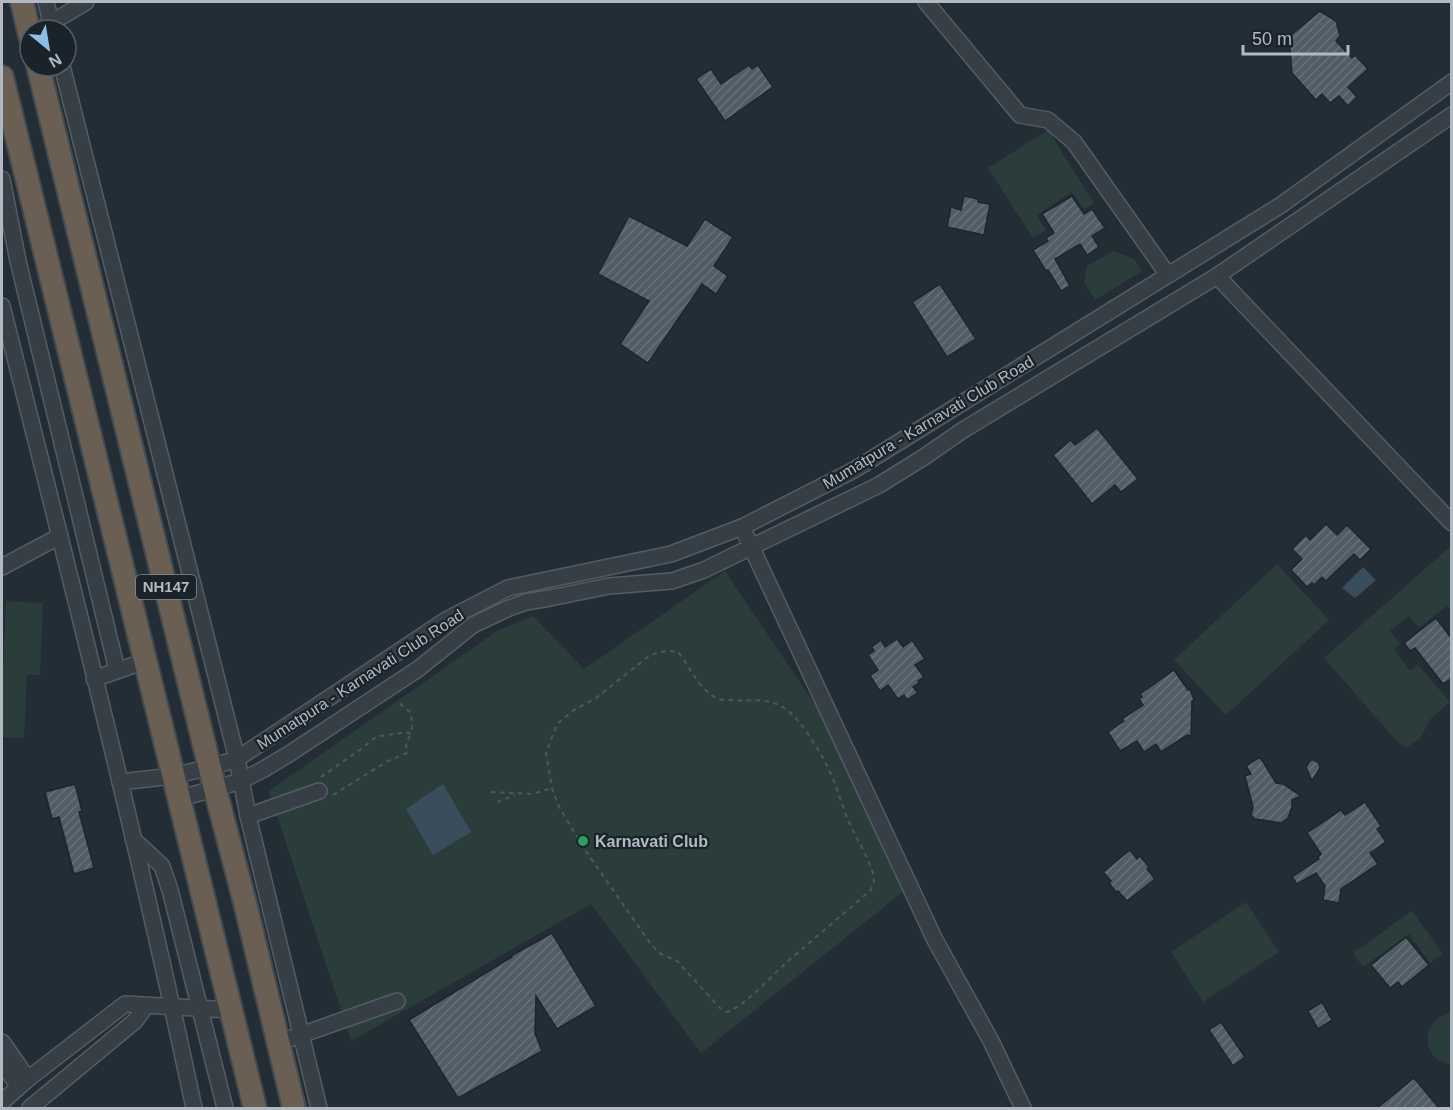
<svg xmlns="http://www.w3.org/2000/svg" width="1453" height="1110" viewBox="0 0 1453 1110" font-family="Helvetica,sans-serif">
<defs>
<pattern id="building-hatch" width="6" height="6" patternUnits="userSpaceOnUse" patternTransform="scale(1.5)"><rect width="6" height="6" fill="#505c66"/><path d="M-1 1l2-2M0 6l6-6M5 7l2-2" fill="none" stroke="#67717a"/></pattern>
</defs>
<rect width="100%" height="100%" fill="#232d35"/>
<g fill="#2b3d3b">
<polygon points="1048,130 1094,203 1084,209 1072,192 1037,215 1046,230 1033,238 988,168"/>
<polygon points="1113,251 1134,259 1142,271 1095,300 1084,282 1087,266"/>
<polygon points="1451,546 1451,611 1447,606 1419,628 1409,616 1390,631 1400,644 1394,649 1410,671 1418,665 1450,702 1432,717 1420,738 1406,748 1394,738 1324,658"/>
<polygon points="1277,564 1329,620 1226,715 1174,660"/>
<polygon points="725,571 822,715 904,891 701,1053 591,904 351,1041 269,791 497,631 533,616 584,669"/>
<polygon points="6,601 43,603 40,675 27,675 24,738 2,737 2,687"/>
<polygon points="1246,902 1279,952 1203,1002 1171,952"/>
<polygon points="1412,911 1443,954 1430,963 1409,934 1363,967 1353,953"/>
<path d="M1451 1013 1452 1064 1450 1065C1443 1062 1437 1061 1433 1055 1420 1038 1432 1015 1451 1013Z"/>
</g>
<g fill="#3a4d5c">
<polygon points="1363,567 1376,580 1355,598 1342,588"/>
<polygon points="443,784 471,832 433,855 406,809"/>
</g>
<g fill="url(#building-hatch)" stroke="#1d252d" stroke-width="1.5">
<polygon points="1320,11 1336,21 1340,36 1336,41 1352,58 1355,55 1368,69 1348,87 1357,97 1348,106 1339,96 1330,103 1322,94 1316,100 1292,73 1290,48 1291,35"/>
<polygon points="749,65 752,69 758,65 773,87 725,121 696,79 711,69 721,84"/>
<polygon points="964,196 978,199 978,202 990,204 984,235 947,227 951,207 961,210"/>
<polygon points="1072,196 1084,214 1092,209 1105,228 1092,236 1099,247 1087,255 1080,244 1055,259 1070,286 1061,291 1048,270 1046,271 1033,250 1048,241 1046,238 1054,233 1042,214"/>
<polygon points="629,216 687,246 705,219 733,237 714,266 728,276 716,294 702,284 648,363 620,344 649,301 598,274"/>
<polygon points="940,284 976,339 947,357 912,302"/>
<polygon points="1097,428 1138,479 1121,492 1115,485 1092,504 1053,455 1071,440 1075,445"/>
<polygon points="1326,524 1337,535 1347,525 1371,549 1360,560 1354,554 1326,581 1322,577 1314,585 1312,583 1307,587 1291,570 1302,559 1292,549 1306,535 1310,540"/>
<polygon points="1436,618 1452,639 1452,678 1443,684 1415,648 1410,651 1404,643"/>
<polygon points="897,639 903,647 912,640 925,659 915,665 924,677 918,681 919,683 913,687 918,693 907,700 904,695 898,699 888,685 880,691 870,676 878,670 868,655 874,651 872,647 881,640 885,647"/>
<polygon points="1174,670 1188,690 1190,689 1194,700 1192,701 1191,736 1187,735 1161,752 1156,744 1144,752 1137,741 1120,751 1108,732 1124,721 1122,719 1143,705 1139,699 1142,697 1140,694"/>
<polygon points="1260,757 1276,783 1283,784 1301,796 1292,800 1292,807 1288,818 1281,823 1255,819 1251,815 1253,807 1245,776 1251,774 1246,766"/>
<polygon points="1311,760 1314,760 1319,763 1320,768 1312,781 1306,767 1309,762"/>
<polygon points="75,784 82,811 79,812 94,868 74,874 59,817 52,819 45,792"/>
<polygon points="1365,802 1381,826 1377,829 1386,842 1370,853 1378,864 1341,889 1339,903 1323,900 1325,886 1316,873 1297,884 1292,877 1319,859 1318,857 1321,854 1307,833 1341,810 1345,815"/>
<polygon points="1130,850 1137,859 1140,856 1149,867 1147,869 1155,879 1127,901 1118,891 1116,892 1109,883 1111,881 1103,872"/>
<polygon points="552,933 596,1006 557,1029 536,996 535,1033 542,1051 458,1098 409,1020 512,957 511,956"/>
<polygon points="1406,937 1429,965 1402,987 1398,982 1390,988 1371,965"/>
<polygon points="1322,1002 1332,1020 1318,1029 1308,1011"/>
<polygon points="1221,1022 1245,1057 1233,1066 1209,1030"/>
<polygon points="1414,1078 1439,1108 1377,1108"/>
</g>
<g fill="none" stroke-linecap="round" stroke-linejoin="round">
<defs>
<g id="minor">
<polyline points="46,2 53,30"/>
<polyline points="926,2 1020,115 1048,120 1074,142 1168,275"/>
<polyline points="39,30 86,2"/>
<polyline points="62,66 237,759 248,816 319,1108"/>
<polyline points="2,179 18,261 117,670"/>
<polyline points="1217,276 1452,523"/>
<path d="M2 306C69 572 137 839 194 1108"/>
<polyline points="742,527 935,940 991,1041 1023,1108"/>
<polyline points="2,567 60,536"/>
<polyline points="94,679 145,661"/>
<polyline points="120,782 173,776 210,767 237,759 446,620 508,588 671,554 742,527 854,470 1281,205 1452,82"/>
<polyline points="178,799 241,781 264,769 289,754 418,669 473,625 509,608 526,602 550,598 609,586 672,581 704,570 879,485 924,457 963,430 1217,276 1452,115"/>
<polyline points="248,816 319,791"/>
<polyline points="133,839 162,866 170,890 225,1108"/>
<polyline points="2,1042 28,1079"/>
<polyline points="278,1043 397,1001"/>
<polyline points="2,1063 19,1087"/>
<polyline points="2,1102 28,1079 125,1004 230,1010"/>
<polyline points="30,1108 135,1021 146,1006"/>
</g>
<g id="highway">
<polyline points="22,2 30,36"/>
<polyline points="38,66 215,789 245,903 294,1108"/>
<polyline points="2,77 255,1108"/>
</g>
</defs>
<use href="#minor" stroke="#545c64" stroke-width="18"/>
<use href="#highway" stroke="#414951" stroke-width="26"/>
<g stroke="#495a5a" stroke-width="2" stroke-dasharray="4.5 4.5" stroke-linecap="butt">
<path d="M670 651 678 652C690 667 698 688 716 698 720 700 726 700 730 700 752 702 768 696 787 710 803 722 823 756 831 774 838 790 842 806 849 822 855 836 875 868 874 881 873 884 872 887 871 890 843 914 815 938 787 962 769 978 749 1003 727 1012L720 1008 677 961 659 953 650 943 583 847 558 805 552 788 546 753 557 724 574 710 596 698 649 656 659 652Z"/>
<polyline points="321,777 361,749 376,737 406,732 411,734 412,726 411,713 397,701"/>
<polyline points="491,792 532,794 552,788"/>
<polyline points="333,795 388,761 407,753 406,743 411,734"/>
<polyline points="497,802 515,795"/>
</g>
<use href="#minor" stroke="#363f46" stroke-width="15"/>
<use href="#highway" stroke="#6b5f54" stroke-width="22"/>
</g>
<circle fill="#2e9e5b" stroke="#1b232a" stroke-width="2" cx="583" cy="841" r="6"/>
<g text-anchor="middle" stroke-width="4.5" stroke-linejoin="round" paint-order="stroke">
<rect fill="#1b232a" stroke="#848d94" stroke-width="1.5" x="136" y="575" width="60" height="24" rx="4.5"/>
<g font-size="15" font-weight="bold" fill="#b1bac2">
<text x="166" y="592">NH147</text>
</g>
<g font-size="16" fill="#b1bac2" stroke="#1b232a">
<text transform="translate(928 422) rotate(-31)" y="6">Mumatpura - Karnavati Club Road</text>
<text transform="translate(360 679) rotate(-33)" y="6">Mumatpura - Karnavati Club Road</text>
</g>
<g font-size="16" font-weight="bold" fill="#b1bac2" stroke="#1b232a" text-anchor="start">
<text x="595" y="847">Karnavati Club</text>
</g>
</g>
<rect width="1453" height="1110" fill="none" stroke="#b1bac2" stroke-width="6"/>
<g transform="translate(48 48) rotate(150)"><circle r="28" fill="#1b232a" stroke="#575f67" stroke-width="1.5"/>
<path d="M0-4.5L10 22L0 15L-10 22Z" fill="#8ebdea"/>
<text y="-9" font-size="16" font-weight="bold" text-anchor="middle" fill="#b1bac2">N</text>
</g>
<path d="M1243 45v9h105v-9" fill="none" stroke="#b1bac2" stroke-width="3"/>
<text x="1252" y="45" font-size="18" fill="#b1bac2" stroke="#1b232a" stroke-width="4.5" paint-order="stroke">50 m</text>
</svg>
